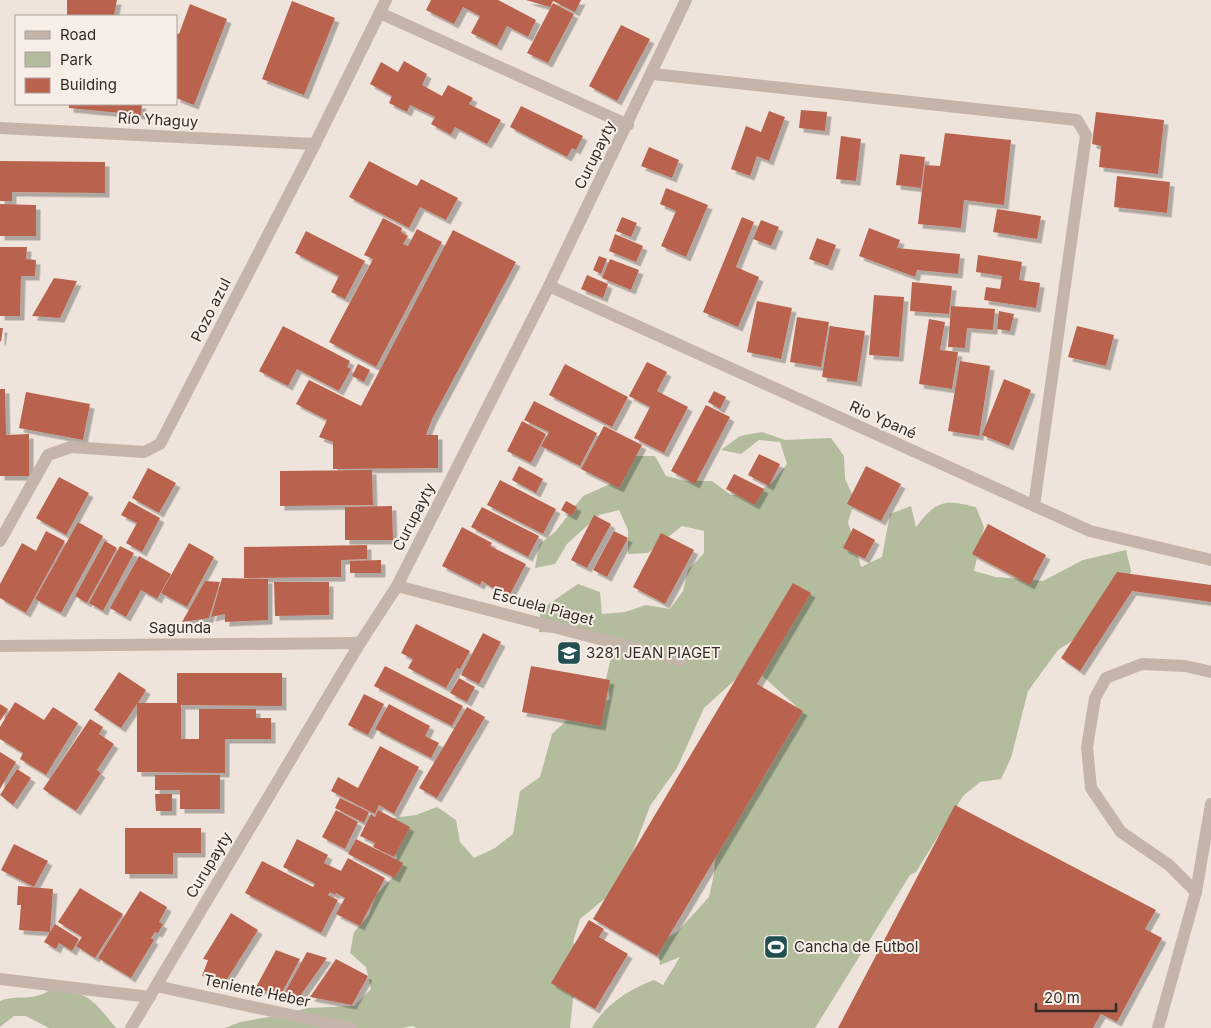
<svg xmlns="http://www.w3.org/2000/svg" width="1211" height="1028" viewBox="0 0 1211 1028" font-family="Inter,sans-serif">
<defs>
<filter id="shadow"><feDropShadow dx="4.5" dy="4.5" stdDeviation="0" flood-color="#0004"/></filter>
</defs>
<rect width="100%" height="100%" fill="#efe4db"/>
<g fill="#b3bc9d">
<path d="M762 432 785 440 831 438 844 456 845 479 855 500 848 522 861 567 882 557 890 514 911 506 916 527C937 500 944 499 976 507L984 527 974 571 996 577 1043 581 1083 560 1126 550 1131 571 1124 596 1093 627 1058 650 1028 691 1011 758 1001 779 980 782 963 796 916 872 910 875 815 1028H592C605 1004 630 989 654 980L663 985 680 957 660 965 657 943 677 932 709 897 714 874 718 827 766 772 792 730 798 708 757 671 737 678 704 708 677 768 650 806 626 870 614 891 580 919 573 942 586 960 587 982 573 999 570 1028H416L413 1026 402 1028H225L240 1022 286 1014 307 1008 354 1006 371 989 366 967 350 953 354 932 369 915 376 895 392 878 397 857 385 840 393 818 416 815 437 807 456 820 460 842 474 858 495 848 513 834 520 791 540 777 552 734 568 719 610 699 606 679 611 657 605 635 539 632 540 610 578 584 600 592 602 614 625 612 646 605 670 609 683 591 688 570 704 553V531L682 526 648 553 628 554V530L619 510 599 515 567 544 555 564 535 568 539 545 556 531 583 496 624 478 631 456H655L666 476 687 481H712L731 495 754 494 773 482 787 464 780 442 759 440 741 454 721 450 740 436Z"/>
<path d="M50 990C89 991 93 1000 116 1028H49L26 1016H14L0 1027V1001C18 994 32 1002 50 990Z"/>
</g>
<g fill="#b9634f" filter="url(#shadow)">
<polygon points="67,0 117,0 114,16 67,16"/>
<polygon points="431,0 498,0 536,20 528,37 507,26 497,46 471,33 480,16 463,7 454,24 426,10"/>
<polygon points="526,0 581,0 575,12 553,1 550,7"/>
<polygon points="292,1 335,18 304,95 262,79"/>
<polygon points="553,3 574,14 548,63 527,53"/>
<polygon points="190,4 227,19 194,105 176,98 176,33 179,34"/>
<polygon points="621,25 650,39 617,101 589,86"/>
<polygon points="404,61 427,74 422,85 442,96 448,85 473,98 469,104 501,120 487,144 455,127 451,135 431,124 435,117 410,105 407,112 389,103 392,96 370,84 381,62 398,72"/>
<polygon points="69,104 142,104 141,115 69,108"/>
<polygon points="521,106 583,136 576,150 572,148 567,157 510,127"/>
<polygon points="801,110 827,112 825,131 799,128"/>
<polygon points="769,111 785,117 769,161 757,156 750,176 731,169 746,126 761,132"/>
<polygon points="1096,112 1164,120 1158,174 1099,167 1101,146 1092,144"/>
<polygon points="945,133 1011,140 1004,205 964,200 961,228 918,224 925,165 940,166"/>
<polygon points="841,136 861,139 856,181 836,179"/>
<polygon points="649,147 679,160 672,178 641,166"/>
<polygon points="900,154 925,157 921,188 896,185"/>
<polygon points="0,161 105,162 105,193 12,192 12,201 0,201"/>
<polygon points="369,161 417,186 421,179 458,198 446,220 420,207 409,228 349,197"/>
<polygon points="1117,176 1170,182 1167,213 1114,207"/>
<polygon points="666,188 708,205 686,257 661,246 676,211 660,204"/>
<polygon points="0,204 36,205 36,236 0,236"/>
<polygon points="997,209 1041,216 1037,239 993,232"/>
<polygon points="622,217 637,223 631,237 616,231"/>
<polygon points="742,217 754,222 736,267 759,277 738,327 703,312"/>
<polygon points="383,218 402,228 401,232 408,236 403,244 408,246 417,229 442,242 376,367 329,342 373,259 364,255"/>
<polygon points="761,220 779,227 771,246 753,239"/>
<polygon points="869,228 900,240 897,248 960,254 958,274 917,270 915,277 859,256"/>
<polygon points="453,230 516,262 432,419 426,435 438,435 438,468 333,469 333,442 319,437 327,420 296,404 309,380 361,406"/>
<polygon points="306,231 365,261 345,299 331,292 339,276 295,253"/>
<polygon points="615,234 643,246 636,262 609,251"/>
<polygon points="817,238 836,245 828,266 809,259"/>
<polygon points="0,247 27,247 26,259 36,260 35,276 21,276 20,316 0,316"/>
<polygon points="978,255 1022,262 1019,280 1040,283 1036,308 984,300 986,287 1000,289 1002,276 976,272"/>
<polygon points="599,256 607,259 601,274 593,270"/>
<polygon points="610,259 639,270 631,290 602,278"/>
<polygon points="587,275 608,284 603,298 581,289"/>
<polygon points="54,278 77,281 60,318 32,316"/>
<polygon points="912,282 952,286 949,314 910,311"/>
<polygon points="874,295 904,297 899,357 869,355"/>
<polygon points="757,301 792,308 781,359 747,352"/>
<polygon points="951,306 995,309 993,330 967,328 965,348 948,347"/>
<polygon points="999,311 1014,314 1010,331 997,329"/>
<polygon points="797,317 829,322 821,367 790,362"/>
<polygon points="929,319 945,322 940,350 958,352 952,389 919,384"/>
<polygon points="283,326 350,361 347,367 351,369 339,391 297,369 288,386 259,371"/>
<polygon points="830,326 865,331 857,382 822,377"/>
<polygon points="1077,326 1114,335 1106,366 1068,357"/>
<polygon points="0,328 3,328 1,342 0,341"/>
<polygon points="960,361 990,366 979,436 948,431"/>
<polygon points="647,362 667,372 657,391 688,407 664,453 634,438 650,407 629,396"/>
<polygon points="358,364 370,370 364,382 352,376"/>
<polygon points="565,364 628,397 612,427 549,395"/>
<polygon points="1004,379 1031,390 1009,446 982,435"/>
<polygon points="0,389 5,389 6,435 29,434 29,476 0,476"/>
<polygon points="714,391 726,397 720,409 708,402"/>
<polygon points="26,392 90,404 83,440 19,428"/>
<polygon points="534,401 597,433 580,466 541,446 549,432 524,420"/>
<polygon points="706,405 730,417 695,484 671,471"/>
<polygon points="522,421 546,434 531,463 507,451"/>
<polygon points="604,426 642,445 619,488 581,469"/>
<polygon points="759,454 780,464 769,486 748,475"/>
<polygon points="519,466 543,479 536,493 512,480"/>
<polygon points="866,466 901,484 881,521 847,504"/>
<polygon points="148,468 176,483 159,513 132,498"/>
<polygon points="372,470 373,505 280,506 280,471"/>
<polygon points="734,474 764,489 755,505 726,489"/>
<polygon points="59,477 89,493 66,535 36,518"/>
<polygon points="500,480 556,509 543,534 487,505"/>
<polygon points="129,501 160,518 142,552 126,543 137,523 121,515"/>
<polygon points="566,501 577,507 572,516 561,510"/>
<polygon points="392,506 393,540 345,540 345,507"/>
<polygon points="482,507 539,536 528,557 471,527"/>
<polygon points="594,515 611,524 587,568 571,560"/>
<polygon points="78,522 103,536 61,613 35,599"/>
<polygon points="988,524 1046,555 1030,585 972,554"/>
<polygon points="462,527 492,543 490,546 526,564 508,598 482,581 480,585 442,566"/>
<polygon points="853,528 875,540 865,559 843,548"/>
<polygon points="46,531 65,541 26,613 0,598 0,584 22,543 36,551"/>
<polygon points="614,531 628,538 607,577 593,570"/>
<polygon points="661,533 694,550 665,604 633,587"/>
<polygon points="105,541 117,548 87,603 75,596"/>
<polygon points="189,543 214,557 187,607 161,593"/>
<polygon points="367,545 367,559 341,560 341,577 244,578 244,547"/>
<polygon points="120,546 134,553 103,611 89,603"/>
<polygon points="139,556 171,574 157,599 141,590 126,617 110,608"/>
<polygon points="381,560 381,573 350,573 350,561"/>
<polygon points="1117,572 1211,585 1211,602 1132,591 1080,671 1061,658"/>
<polygon points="222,578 268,579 268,620 225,622 225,614 211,617"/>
<polygon points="205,581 220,582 209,618 182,622"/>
<polygon points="274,582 329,582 329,615 275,616"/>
<polygon points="793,583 811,593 757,684 803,711 657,956 593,919"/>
<polygon points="416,624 470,651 460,669 457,668 446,688 408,668 413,659 401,653"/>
<polygon points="483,633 501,642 479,684 461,675"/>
<polygon points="385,666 463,706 452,726 374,686"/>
<polygon points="531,666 610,680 601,726 522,712"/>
<polygon points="119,672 146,690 138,703 177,703 177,673 282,673 282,706 181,705 181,739 199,739 199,709 256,709 256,718 271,718 271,739 225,739 225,773 137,772 137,704 121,728 94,710"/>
<polygon points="459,678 475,687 467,702 450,693"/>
<polygon points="364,694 384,704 368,735 348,725"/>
<polygon points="15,702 44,720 53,707 78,723 46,775 20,759 23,753 0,739 0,727"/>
<polygon points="0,704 8,709 0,721"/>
<polygon points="389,704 430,726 425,736 439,743 431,758 375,729"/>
<polygon points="467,707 485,717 437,798 419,788"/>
<polygon points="90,719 103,727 99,734 114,744 97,770 101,773 76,811 43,789"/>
<polygon points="380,746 419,767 394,814 379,805 375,814 331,791 338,777 358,788"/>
<polygon points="0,752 16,762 0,789"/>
<polygon points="17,769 31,778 13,805 0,795"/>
<polygon points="155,775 220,775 220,809 180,809 180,790 155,790"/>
<polygon points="155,794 172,794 172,811 156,811"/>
<polygon points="340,798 369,812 364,823 335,808"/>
<polygon points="955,805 1156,910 1145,929 1162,938 1117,1022 1101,1014 1093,1028 838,1028"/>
<polygon points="336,810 358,822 345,849 322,837"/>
<polygon points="378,810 410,827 394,857 373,847 375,843 360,836 371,814 375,817"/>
<polygon points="125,828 201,828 201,853 173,853 173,874 125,874"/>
<polygon points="297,839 328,855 324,863 341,871 348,858 385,878 360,926 336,914 345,898 336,893 335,895 330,892 328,895 338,900 321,933 245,893 262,861 313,887 315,884 310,881 283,867"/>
<polygon points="356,839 403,863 395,878 348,854"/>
<polygon points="14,844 48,861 34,887 1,870"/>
<polygon points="18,886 53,889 50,932 55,924 79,939 72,951 59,943 56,949 44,942 50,932 19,930 21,905 17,905"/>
<polygon points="80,888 123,914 95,958 76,946 82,937 58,922"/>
<polygon points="140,891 167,907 159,922 163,924 158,933 155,932 151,938 154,940 131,978 98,958"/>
<polygon points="231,913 258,930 226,981 202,976 208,960 203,959"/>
<polygon points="589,920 604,929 599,937 628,954 595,1009 551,983"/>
<polygon points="276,950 300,959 281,994 255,989"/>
<polygon points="307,952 327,958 298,999 283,996"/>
<polygon points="336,959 368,976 352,1005 310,997"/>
</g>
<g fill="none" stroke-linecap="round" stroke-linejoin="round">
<g stroke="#c5b4a9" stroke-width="12">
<polyline points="653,74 1077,120 1086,135 1034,506"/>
<polyline points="1196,892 1169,865 1121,832 1091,788 1087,747 1095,698 1106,678 1142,664 1185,666 1211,672"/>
<polyline points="1158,1028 1196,892 1211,804"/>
</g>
<g stroke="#c5b4a9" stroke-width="12">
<polyline points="380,13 628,125"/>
<polyline points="0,128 315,144"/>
<polyline points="549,286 1090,531 1211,560"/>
<polyline points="0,541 48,455 71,447 144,452 160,444 315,144 386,0"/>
<polyline points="397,586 680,660"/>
<polyline points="0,646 360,643"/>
<polyline points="0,979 150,997"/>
<polyline points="156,986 351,1028"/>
<polyline points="131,1028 360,643 397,586 549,286 686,0"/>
</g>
</g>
<defs>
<symbol id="school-square" viewBox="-11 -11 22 22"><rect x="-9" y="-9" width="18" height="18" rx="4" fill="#224f50" stroke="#f7efe7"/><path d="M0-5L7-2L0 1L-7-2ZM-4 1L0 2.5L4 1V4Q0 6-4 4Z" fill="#fff"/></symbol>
<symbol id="stadium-square" viewBox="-11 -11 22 22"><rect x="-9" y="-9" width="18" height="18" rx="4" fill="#224f50" stroke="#f7efe7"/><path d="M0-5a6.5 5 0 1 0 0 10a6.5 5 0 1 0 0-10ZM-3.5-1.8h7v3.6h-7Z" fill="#fff"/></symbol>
</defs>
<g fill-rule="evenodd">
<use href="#school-square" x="555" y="639" width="28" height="28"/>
<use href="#stadium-square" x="762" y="933" width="28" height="28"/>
</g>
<g text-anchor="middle" stroke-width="4" stroke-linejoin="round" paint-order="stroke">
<g font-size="15" fill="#332b28" stroke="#f7efe7">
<text transform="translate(158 120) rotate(3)" y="5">Río Yhaguy</text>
<text transform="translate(595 155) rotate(-64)" y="5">Curupayty</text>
<text transform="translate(211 310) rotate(-63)" y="5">Pozo azul</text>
<text transform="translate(883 420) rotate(24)" y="5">Rio Ypané</text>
<text transform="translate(414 517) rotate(-63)" y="5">Curupayty</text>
<text transform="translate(543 607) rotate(15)" y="5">Escuela Piaget</text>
<text x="180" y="633">Sagunda</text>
<text transform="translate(209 865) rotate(-59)" y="5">Curupayty</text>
<text transform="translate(257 991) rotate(12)" y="5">Teniente Heber</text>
</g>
<g font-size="15" fill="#332b28" stroke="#f7efe7" text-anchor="start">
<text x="586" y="658">3281 JEAN PIAGET</text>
<text x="794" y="952">Cancha de Futbol</text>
</g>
</g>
<rect x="15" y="15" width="162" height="90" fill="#f7efe7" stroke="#a9a19b"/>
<rect x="25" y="31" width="25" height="8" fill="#c5b4a9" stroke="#a9a19b"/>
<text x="60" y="40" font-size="15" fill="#332b28">Road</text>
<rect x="25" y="52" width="25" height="15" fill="#b3bc9d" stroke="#a9a19b"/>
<text x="60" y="65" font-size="15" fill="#332b28">Park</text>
<rect x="25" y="78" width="25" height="15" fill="#b9634f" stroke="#a9a19b"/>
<text x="60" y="90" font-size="15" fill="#332b28">Building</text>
<path d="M1036 1003v8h80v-8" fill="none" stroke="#332b28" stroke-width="2.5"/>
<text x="1044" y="1003" font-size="15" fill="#332b28" stroke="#f7efe7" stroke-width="4" paint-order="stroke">20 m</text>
</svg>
